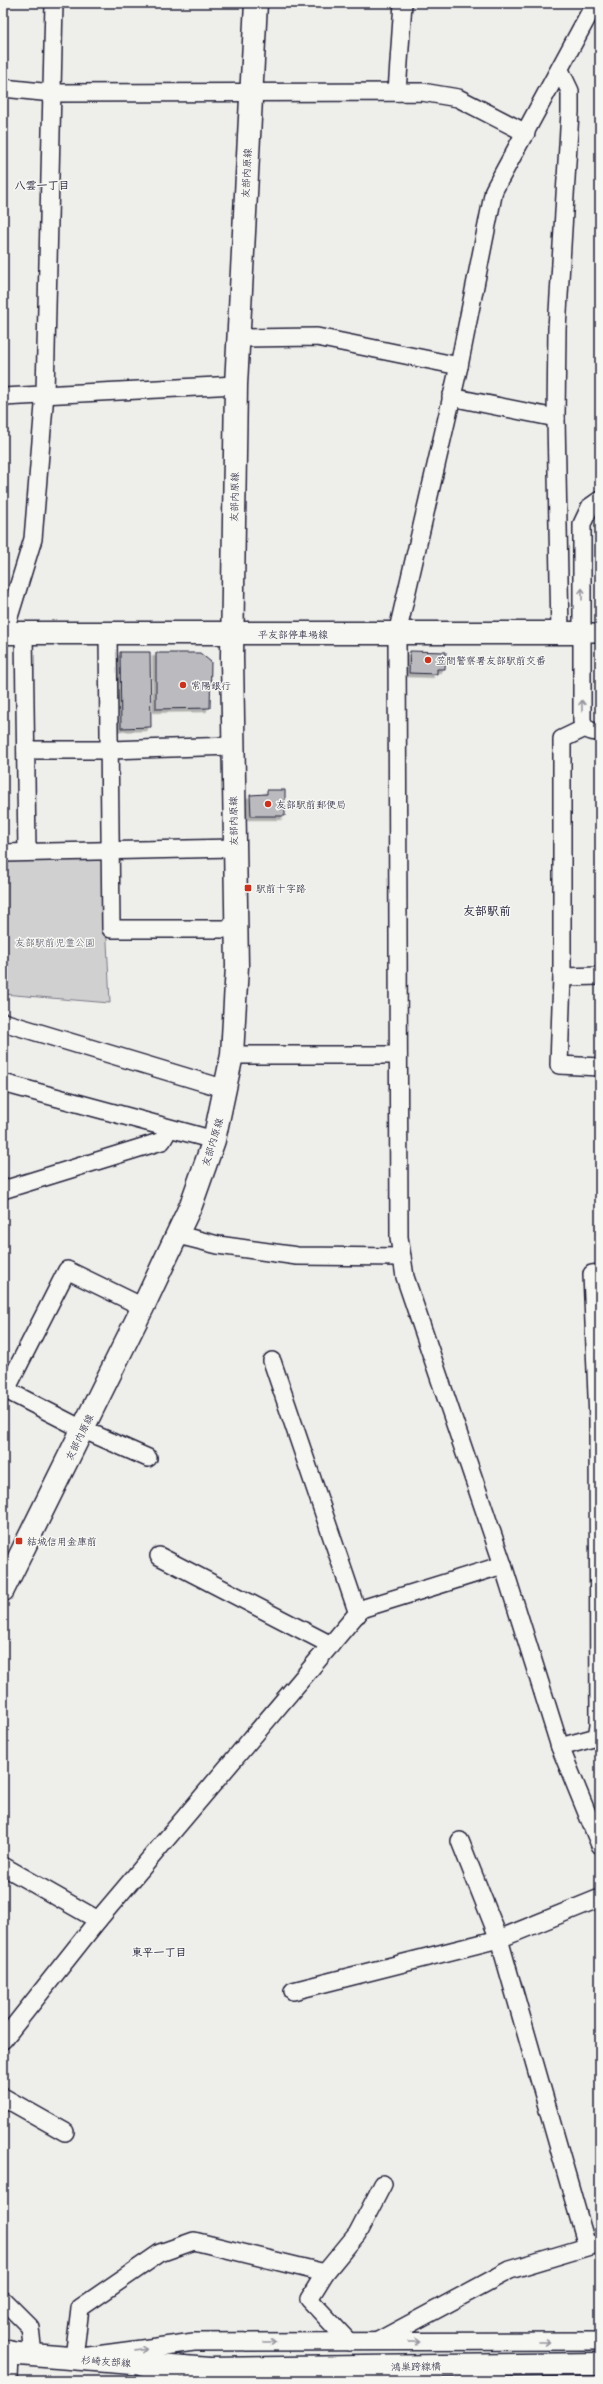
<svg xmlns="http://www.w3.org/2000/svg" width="603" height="2384" viewBox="0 0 603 2384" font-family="'Balsamiq Sans','Klee One',sans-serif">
<defs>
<filter id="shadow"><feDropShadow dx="-3.5" dy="3.5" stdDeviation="0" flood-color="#0004"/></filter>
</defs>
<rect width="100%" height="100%" fill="#eeeeeb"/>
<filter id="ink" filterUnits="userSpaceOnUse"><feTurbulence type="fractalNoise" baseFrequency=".025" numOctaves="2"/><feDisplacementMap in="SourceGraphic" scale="8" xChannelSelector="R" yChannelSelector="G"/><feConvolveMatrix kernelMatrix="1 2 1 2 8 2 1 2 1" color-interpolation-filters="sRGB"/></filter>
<g filter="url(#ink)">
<polygon fill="#d0d0d1" stroke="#797986" points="103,859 110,1003 3,994 3,862"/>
<g fill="#bbbbbf" stroke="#22223b" filter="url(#shadow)">
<polygon points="410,651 446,652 445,669 437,669 437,674 409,673"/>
<polygon points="120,652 150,652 151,727 121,728"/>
<polygon points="156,653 200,653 211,662 210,708 156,709"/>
<polygon points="267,790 285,790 285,816 251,816 250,795 267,794"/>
</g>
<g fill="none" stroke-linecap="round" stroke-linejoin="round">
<defs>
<g id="minor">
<polyline points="595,3 494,190 459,366 397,634 399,1237 405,1277 503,1565 560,1747 600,1845"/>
<polyline points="560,70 570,91 570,112 557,329 556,418 560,633"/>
<polyline points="3,88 52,93 422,92 458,98 526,133"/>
<polyline points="397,92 403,3"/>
<polyline points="238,338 317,337 459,366"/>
<polyline points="3,397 236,385"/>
<polyline points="451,397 556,418"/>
<path d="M600 500 590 507 582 524V721C586 730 590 732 600 732"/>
<polyline points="4,633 33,539 45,393 54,3"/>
<polyline points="24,633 27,852"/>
<polyline points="582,633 600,633"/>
<polyline points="108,634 111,929 236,929"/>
<polyline points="585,728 562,739 562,977 600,976"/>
<polyline points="26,750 110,750 232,746"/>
<polyline points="3,853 233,848"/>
<polyline points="562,977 559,1065 600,1067"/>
<polyline points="3,1022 226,1089"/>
<polyline points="232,1055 398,1055"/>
<polyline points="3,1083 214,1140"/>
<polyline points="3,1190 162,1141 169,1129"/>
<polyline points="178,1235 218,1245 297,1256 402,1257"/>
<polyline points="143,1307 67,1270 6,1390 82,1429 148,1458"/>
<polyline points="272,1361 358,1614"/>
<polyline points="159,1556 331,1645"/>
<polyline points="560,1747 597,1737 599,1725 598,1420 592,1274 600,1273"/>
<polyline points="460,1841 499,1939 587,2246"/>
<polyline points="3,1866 98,1920"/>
<polyline points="293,1991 499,1939 600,1898"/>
<polyline points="3,2040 98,1920 361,1609 503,1565"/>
<polyline points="3,2097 65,2132"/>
<polyline points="325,2273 194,2241 160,2253 80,2308 74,2358 194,2342 600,2341"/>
<polyline points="3,2300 30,2327 33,2355"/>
<polyline points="378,2341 510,2270 600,2243"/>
<polyline points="349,2342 309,2299 325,2273 357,2234 383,2184"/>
<polyline points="141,2366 172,2381"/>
<polyline points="9,2381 10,2353"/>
</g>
<g id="major">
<polyline points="3,633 582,633"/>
<polyline points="3,1590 143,1307 191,1205 214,1140 232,1055 237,966 232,657 236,385 256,3"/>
<polyline points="3,2351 19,2354 209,2369 600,2364"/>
</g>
</defs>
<use href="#minor" stroke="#22223b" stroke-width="20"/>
<use href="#major" stroke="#22223b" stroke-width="25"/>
<use href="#minor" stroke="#f6f6f2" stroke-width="17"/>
<use href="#major" stroke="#f6f6f2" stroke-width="22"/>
</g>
<defs><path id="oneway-shaft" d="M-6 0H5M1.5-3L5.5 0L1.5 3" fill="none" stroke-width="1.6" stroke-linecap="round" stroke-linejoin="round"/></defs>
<g stroke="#9797a0">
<use href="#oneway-shaft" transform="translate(582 594) rotate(-90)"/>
<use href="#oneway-shaft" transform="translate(582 706) rotate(-90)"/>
<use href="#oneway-shaft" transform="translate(270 2342)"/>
<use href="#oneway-shaft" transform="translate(414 2342)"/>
<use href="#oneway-shaft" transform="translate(544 2342)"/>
<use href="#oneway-shaft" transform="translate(141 2350) rotate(-8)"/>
</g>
</g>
<g fill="#c8321e" stroke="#f6f6f2" stroke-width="1.5">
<circle cx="428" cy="660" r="4"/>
<circle cx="183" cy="685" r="4"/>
<circle cx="268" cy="804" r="4"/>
<rect x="244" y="884" width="8" height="8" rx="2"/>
<rect x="15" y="1537" width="8" height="8" rx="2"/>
</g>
<g text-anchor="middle" stroke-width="3" stroke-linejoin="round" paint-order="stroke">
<g font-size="10" fill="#22223b" stroke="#f6f6f2">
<text transform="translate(246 173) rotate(-87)" y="4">友部内原線</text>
<text transform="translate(234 497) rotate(-89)" y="4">友部内原線</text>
<text x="293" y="638">平友部停車場線</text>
<text transform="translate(233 821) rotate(-91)" y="4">友部内原線</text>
<text transform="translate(212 1142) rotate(-73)" y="4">友部内原線</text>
<text transform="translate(79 1437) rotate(-64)" y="4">友部内原線</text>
<text transform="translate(106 2361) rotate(4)" y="4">杉崎友部線</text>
<text transform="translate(416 2366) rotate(-1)" y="4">鴻巣跨線橋</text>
</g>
<g font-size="10" fill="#22223b" stroke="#f6f6f2" text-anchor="start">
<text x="436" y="664">笠間警察署友部駅前交番</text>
<text x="191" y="689">常陽銀行</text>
<text x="276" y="808">友部駅前郵便局</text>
<text x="256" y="892">駅前十字路</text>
<text x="27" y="1545">結城信用金庫前</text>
</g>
<g font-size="10" fill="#565668" stroke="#f6f6f2">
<text x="55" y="946">友部駅前児童公園</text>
</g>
<g font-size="11" font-weight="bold" fill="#22223b" stroke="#f6f6f2">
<text x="42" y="189">八雲一丁目</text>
<text x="159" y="1956">東平一丁目</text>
</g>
<g font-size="12" font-weight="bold" fill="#22223b" stroke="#f6f6f2">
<text x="487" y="915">友部駅前</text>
</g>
</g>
<rect width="603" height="2384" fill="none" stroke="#f6f6f2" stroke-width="16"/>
<rect x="8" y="8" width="587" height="2368" fill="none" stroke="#22223b" stroke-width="1.5" filter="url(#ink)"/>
</svg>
